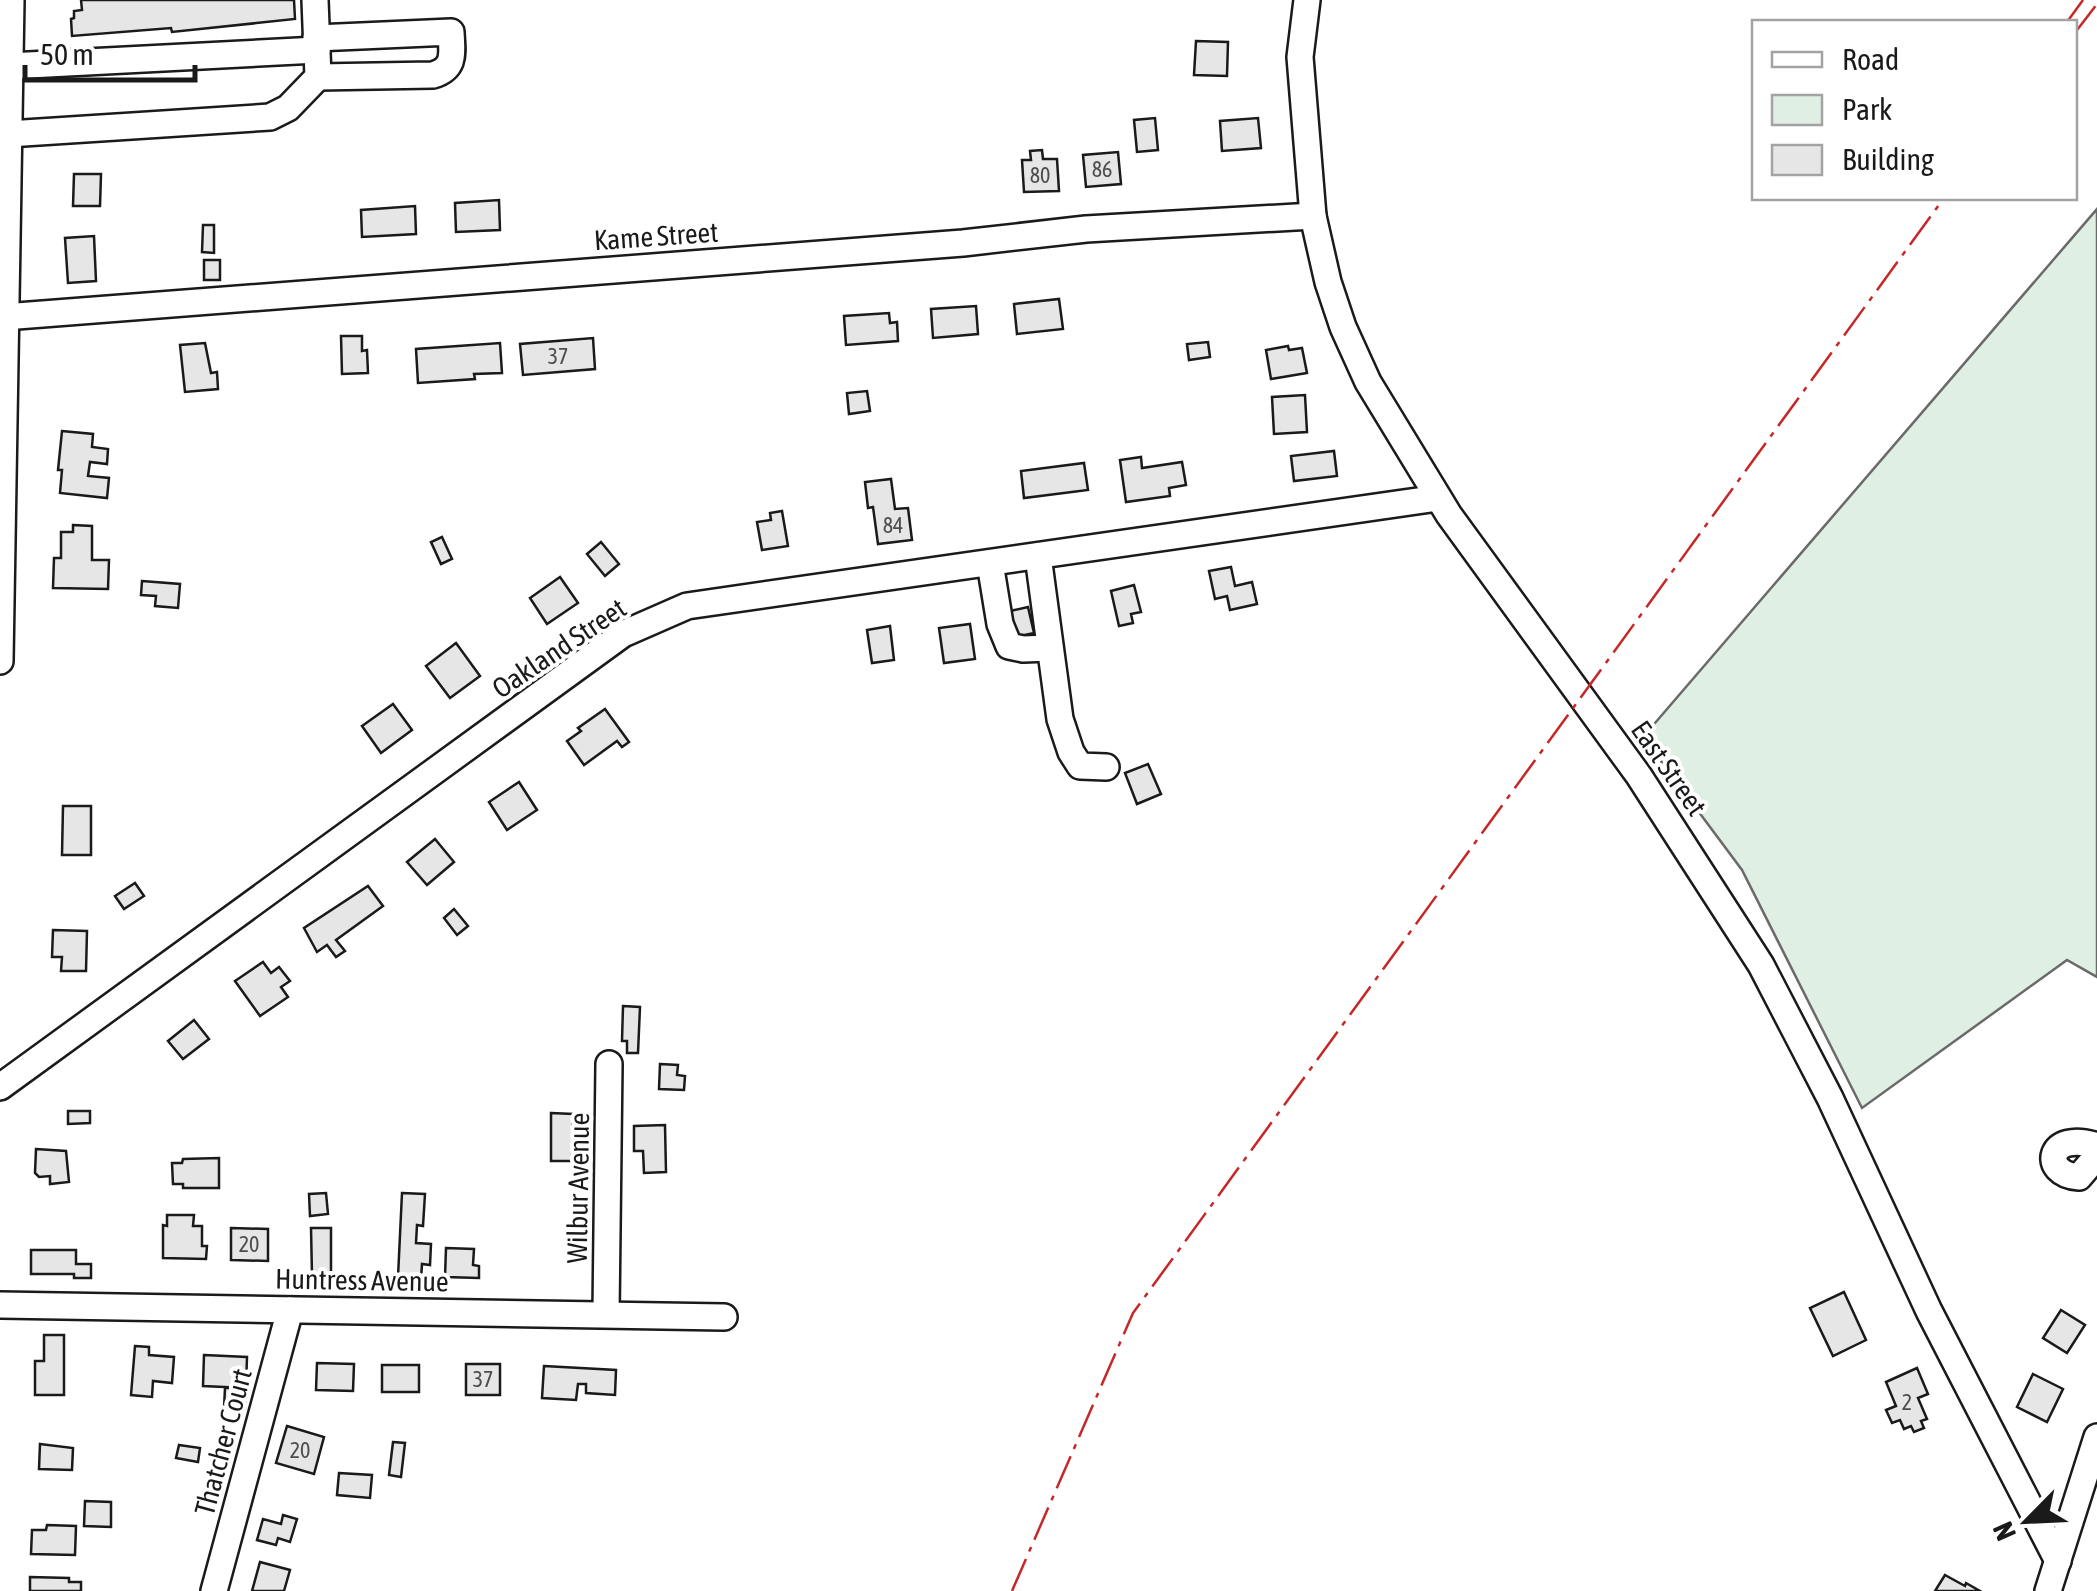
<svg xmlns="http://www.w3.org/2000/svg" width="2097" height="1591" viewBox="0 0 2097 1591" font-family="'Asap Condensed',sans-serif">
<rect width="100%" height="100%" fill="#fff"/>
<polygon fill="#e0efe3" stroke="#6a6a6a" stroke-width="2.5" points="2097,209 2097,977 2067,960 1862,1108 1742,870 1643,737"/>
<g fill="#e6e6e6" stroke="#1a1a1a" stroke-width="2.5">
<polygon points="81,0 294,0 295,19 172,32 171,28 72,36 71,19 74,18 74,11 82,10"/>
<polygon points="1196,41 1228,42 1227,76 1194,75"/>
<polygon points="1155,118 1158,150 1137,152 1134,120"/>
<polygon points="1258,118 1261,148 1222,151 1220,121"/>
<polygon points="1042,150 1043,159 1057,159 1059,191 1024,192 1022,160 1031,160 1030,151"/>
<polygon points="1118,152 1121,184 1086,187 1083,155"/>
<polygon points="74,174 101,174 100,206 73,206"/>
<polygon points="499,200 500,230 456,232 455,203"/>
<polygon points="415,206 416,234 362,237 361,210"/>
<polygon points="203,225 214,225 214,253 202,252"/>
<polygon points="94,236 96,281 68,283 65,238"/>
<rect x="204" y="260" width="16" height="20"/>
<polygon points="1059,299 1063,329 1017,334 1014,304"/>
<polygon points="976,306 978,334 933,338 931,309"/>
<polygon points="889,313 890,323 897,322 898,341 846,345 844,316"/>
<polygon points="341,336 362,336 362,351 367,350 368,373 342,374"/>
<polygon points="593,338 595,369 523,375 520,344"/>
<polygon points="1208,342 1210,357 1189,360 1187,344"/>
<polygon points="205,343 211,373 217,372 218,389 185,392 180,345"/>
<polygon points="500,343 502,373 474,374 475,379 418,383 416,349"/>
<polygon points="1288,346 1289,350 1302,348 1307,373 1271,379 1266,350"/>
<polygon points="867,391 870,411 849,414 847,393"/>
<polygon points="1305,395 1307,432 1274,434 1272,397"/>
<polygon points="62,431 93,434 92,447 108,449 107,464 90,462 88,476 109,478 107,498 60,493 62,470 58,470"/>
<polygon points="1334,451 1337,476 1294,481 1291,456"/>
<polygon points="1141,457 1142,468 1182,462 1186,485 1169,488 1170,496 1126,502 1120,460"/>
<polygon points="1084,463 1088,490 1024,498 1021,471"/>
<polygon points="891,479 895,509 908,508 912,540 878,544 873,507 868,508 865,482"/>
<polygon points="782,511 788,546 762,550 757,522 771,520 770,513"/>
<polygon points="73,525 92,526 92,560 109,560 108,589 53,588 54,558 61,558 61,532 73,532"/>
<polygon points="442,537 452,559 441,564 431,542"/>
<polygon points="601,542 619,564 605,576 587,554"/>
<polygon points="1231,567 1235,586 1252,582 1257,604 1230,610 1227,596 1215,599 1209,571"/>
<polygon points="560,577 578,603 547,624 530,598"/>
<polygon points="142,581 180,584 178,608 155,606 156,596 141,595"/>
<polygon points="1134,585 1141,612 1131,614 1133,623 1119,626 1111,591"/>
<polygon points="1028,607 1034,633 1016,637 1010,611"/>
<polygon points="970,624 975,659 944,663 939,628"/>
<polygon points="890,626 894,660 872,663 867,630"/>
<polygon points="456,643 480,676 450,698 426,666"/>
<polygon points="393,704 412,730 381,753 362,726"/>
<polygon points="605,709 629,742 622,747 617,741 584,765 567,741 581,731 578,728"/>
<polygon points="1148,764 1161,794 1137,804 1125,773"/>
<polygon points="519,782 537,810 507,830 489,802"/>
<polygon points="63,806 91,806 91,855 62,855"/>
<polygon points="435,839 454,862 427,885 407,862"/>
<polygon points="135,883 144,896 124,909 115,896"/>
<polygon points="368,886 383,906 336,940 345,951 336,957 327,945 317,952 304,928"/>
<polygon points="454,909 468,926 457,935 444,918"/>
<polygon points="53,930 87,931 86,971 61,971 62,957 52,957"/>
<polygon points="263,962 271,973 279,967 290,981 281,987 288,997 260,1016 235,981"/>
<polygon points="623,1006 640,1007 638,1053 627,1053 627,1041 622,1041"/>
<polygon points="194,1020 209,1039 183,1059 168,1041"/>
<polygon points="660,1064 678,1065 677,1075 685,1076 684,1090 659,1089"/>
<polygon points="68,1111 90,1111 90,1123 68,1124"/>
<polygon points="551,1113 573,1114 572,1161 551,1161"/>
<polygon points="665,1125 666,1172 644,1173 643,1151 634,1151 634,1126"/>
<polygon points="36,1149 66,1151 69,1182 50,1184 50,1176 39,1177 35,1173"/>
<polygon points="219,1158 219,1188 183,1188 183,1184 173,1184 172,1163 182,1163 183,1159"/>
<polygon points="326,1193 328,1214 310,1216 309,1194"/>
<polygon points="402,1193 425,1194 423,1226 417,1225 416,1243 431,1244 430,1265 422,1264 421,1279 398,1277"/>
<polygon points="167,1215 194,1215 193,1226 202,1226 202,1246 207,1246 206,1259 163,1258 163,1225 167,1226"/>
<polygon points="231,1228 268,1229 268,1261 231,1260"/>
<polygon points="311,1228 331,1228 331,1275 312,1275"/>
<polygon points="446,1248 474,1249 473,1265 479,1266 479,1278 445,1277"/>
<polygon points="31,1250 76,1250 76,1264 91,1264 91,1278 74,1278 74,1274 31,1274"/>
<polygon points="1844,1292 1866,1340 1833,1356 1810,1308"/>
<polygon points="2061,1310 2085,1325 2067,1353 2043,1338"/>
<polygon points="44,1335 64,1335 64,1395 35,1395 35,1361 44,1361"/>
<polygon points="135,1346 149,1347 149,1355 174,1357 172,1383 153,1381 152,1397 131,1395"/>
<polygon points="204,1355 247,1357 246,1388 203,1386"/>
<polygon points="317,1363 354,1364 353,1391 316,1390"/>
<rect x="466" y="1364" width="34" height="31"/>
<rect x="382" y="1365" width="37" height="27"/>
<polygon points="544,1366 616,1370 615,1395 586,1393 586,1384 578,1384 576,1400 542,1398"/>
<polygon points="1917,1368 1928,1394 1918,1398 1927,1419 1921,1421 1924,1428 1914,1432 1911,1426 1904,1429 1900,1420 1892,1423 1886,1410 1896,1406 1886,1382"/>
<polygon points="2033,1374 2063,1389 2047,1422 2017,1407"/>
<polygon points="225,1388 245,1388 245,1408 224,1408"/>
<polygon points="287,1426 324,1437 314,1474 276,1463"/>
<polygon points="393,1442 405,1443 401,1477 389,1475"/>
<polygon points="40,1444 73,1448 72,1470 39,1469"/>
<polygon points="179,1445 200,1448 198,1462 176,1458"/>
<polygon points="339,1473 372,1475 370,1498 337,1495"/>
<polygon points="85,1501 111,1502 111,1527 84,1526"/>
<polygon points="283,1515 297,1519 290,1542 278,1538 276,1545 257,1540 263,1519 281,1524"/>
<polygon points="47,1525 76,1526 75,1555 31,1554 32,1530 46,1530"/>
<polygon points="260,1562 290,1570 284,1591 252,1591"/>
<polygon points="1945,1575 1965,1586 1966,1583 1980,1591 1935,1591"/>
<polygon points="30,1577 69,1578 69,1582 81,1582 81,1591 30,1591"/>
</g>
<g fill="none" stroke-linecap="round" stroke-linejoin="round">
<defs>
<g id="minor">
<polyline points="1307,0 1300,57 1313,216 1328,282 1343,327 1368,382 1449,515 1639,776 1761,965 1830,1098 1929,1311 2058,1561"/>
<path d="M316 38 451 32C452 53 456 68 433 75L318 77"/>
<polyline points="9,66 317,50"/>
<polyline points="8,134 270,117 288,108 318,77 315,0"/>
<polyline points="0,315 4,317 963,243 1086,229 1313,216"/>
<polyline points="1038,556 1060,719 1071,752 1080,766 1106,767"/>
<polyline points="990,563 1000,624 1009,646 1023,649 1050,648"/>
<polyline points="0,661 11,0"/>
<polyline points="0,1087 623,634 687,606 1438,498"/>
<path d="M2097 1146C2048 1129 2039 1174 2079 1177L2097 1156"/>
<polyline points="0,1305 724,1317"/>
<polyline points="606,1313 609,1064"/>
<polyline points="214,1591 290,1310"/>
<polyline points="2048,1591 2097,1437"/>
</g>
</defs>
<use href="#minor" stroke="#1a1a1a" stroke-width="30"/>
<use href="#minor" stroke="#fff" stroke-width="25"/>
<g stroke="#c62828" stroke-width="2.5" stroke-dasharray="35 8 5 8" stroke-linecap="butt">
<polyline points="2067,22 2083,0"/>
<polyline points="2074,34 2097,4"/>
<polyline points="1012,1591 1133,1313 1944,198"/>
</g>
</g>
<g text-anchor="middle" stroke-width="8" stroke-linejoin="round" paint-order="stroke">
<g font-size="22" fill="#4d4d4d">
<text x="1102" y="177">86</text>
<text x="1040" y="183">80</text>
<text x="558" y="364">37</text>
<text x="893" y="533">84</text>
<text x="249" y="1252">20</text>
<text x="483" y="1387">37</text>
<text x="1907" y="1410">2</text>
<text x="300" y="1458">20</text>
</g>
<g font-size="28" fill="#1a1a1a" stroke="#fff">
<text transform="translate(656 236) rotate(-4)" y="10">Kame Street</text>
<text transform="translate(559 648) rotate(-34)" y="10">Oakland Street</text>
<text transform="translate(1669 768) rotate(55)" y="10">East Street</text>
<text transform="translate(578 1188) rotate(-89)" y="10">Wilbur Avenue</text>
<text transform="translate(362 1280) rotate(1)" y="10">Huntress Avenue</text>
<text transform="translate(223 1442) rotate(-75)" y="10">Thatcher Court</text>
</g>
</g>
<rect x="1752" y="20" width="325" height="180" fill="#ffffff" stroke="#a3a3a3" stroke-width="2.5"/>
<rect x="1772" y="52" width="50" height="15" fill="#ffffff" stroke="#a3a3a3" stroke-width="2.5"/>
<text x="1842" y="70" font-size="30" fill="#1a1a1a">Road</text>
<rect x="1772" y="95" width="50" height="30" fill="#e0efe3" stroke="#a3a3a3" stroke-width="2.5"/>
<text x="1842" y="120" font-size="30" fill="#1a1a1a">Park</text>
<rect x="1772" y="145" width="50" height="30" fill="#e6e6e6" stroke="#a3a3a3" stroke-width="2.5"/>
<text x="1842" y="170" font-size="30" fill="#1a1a1a">Building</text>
<g transform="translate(2027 1521) rotate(246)" stroke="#ffffff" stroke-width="8" paint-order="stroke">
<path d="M0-8L18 38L0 25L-18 38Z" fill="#1a1a1a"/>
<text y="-15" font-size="28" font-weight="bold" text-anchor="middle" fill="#1a1a1a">N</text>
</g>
<path d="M25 65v15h170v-15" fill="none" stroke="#1a1a1a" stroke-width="5"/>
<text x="40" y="65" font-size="30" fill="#1a1a1a" stroke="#ffffff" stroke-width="8" paint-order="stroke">50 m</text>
</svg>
